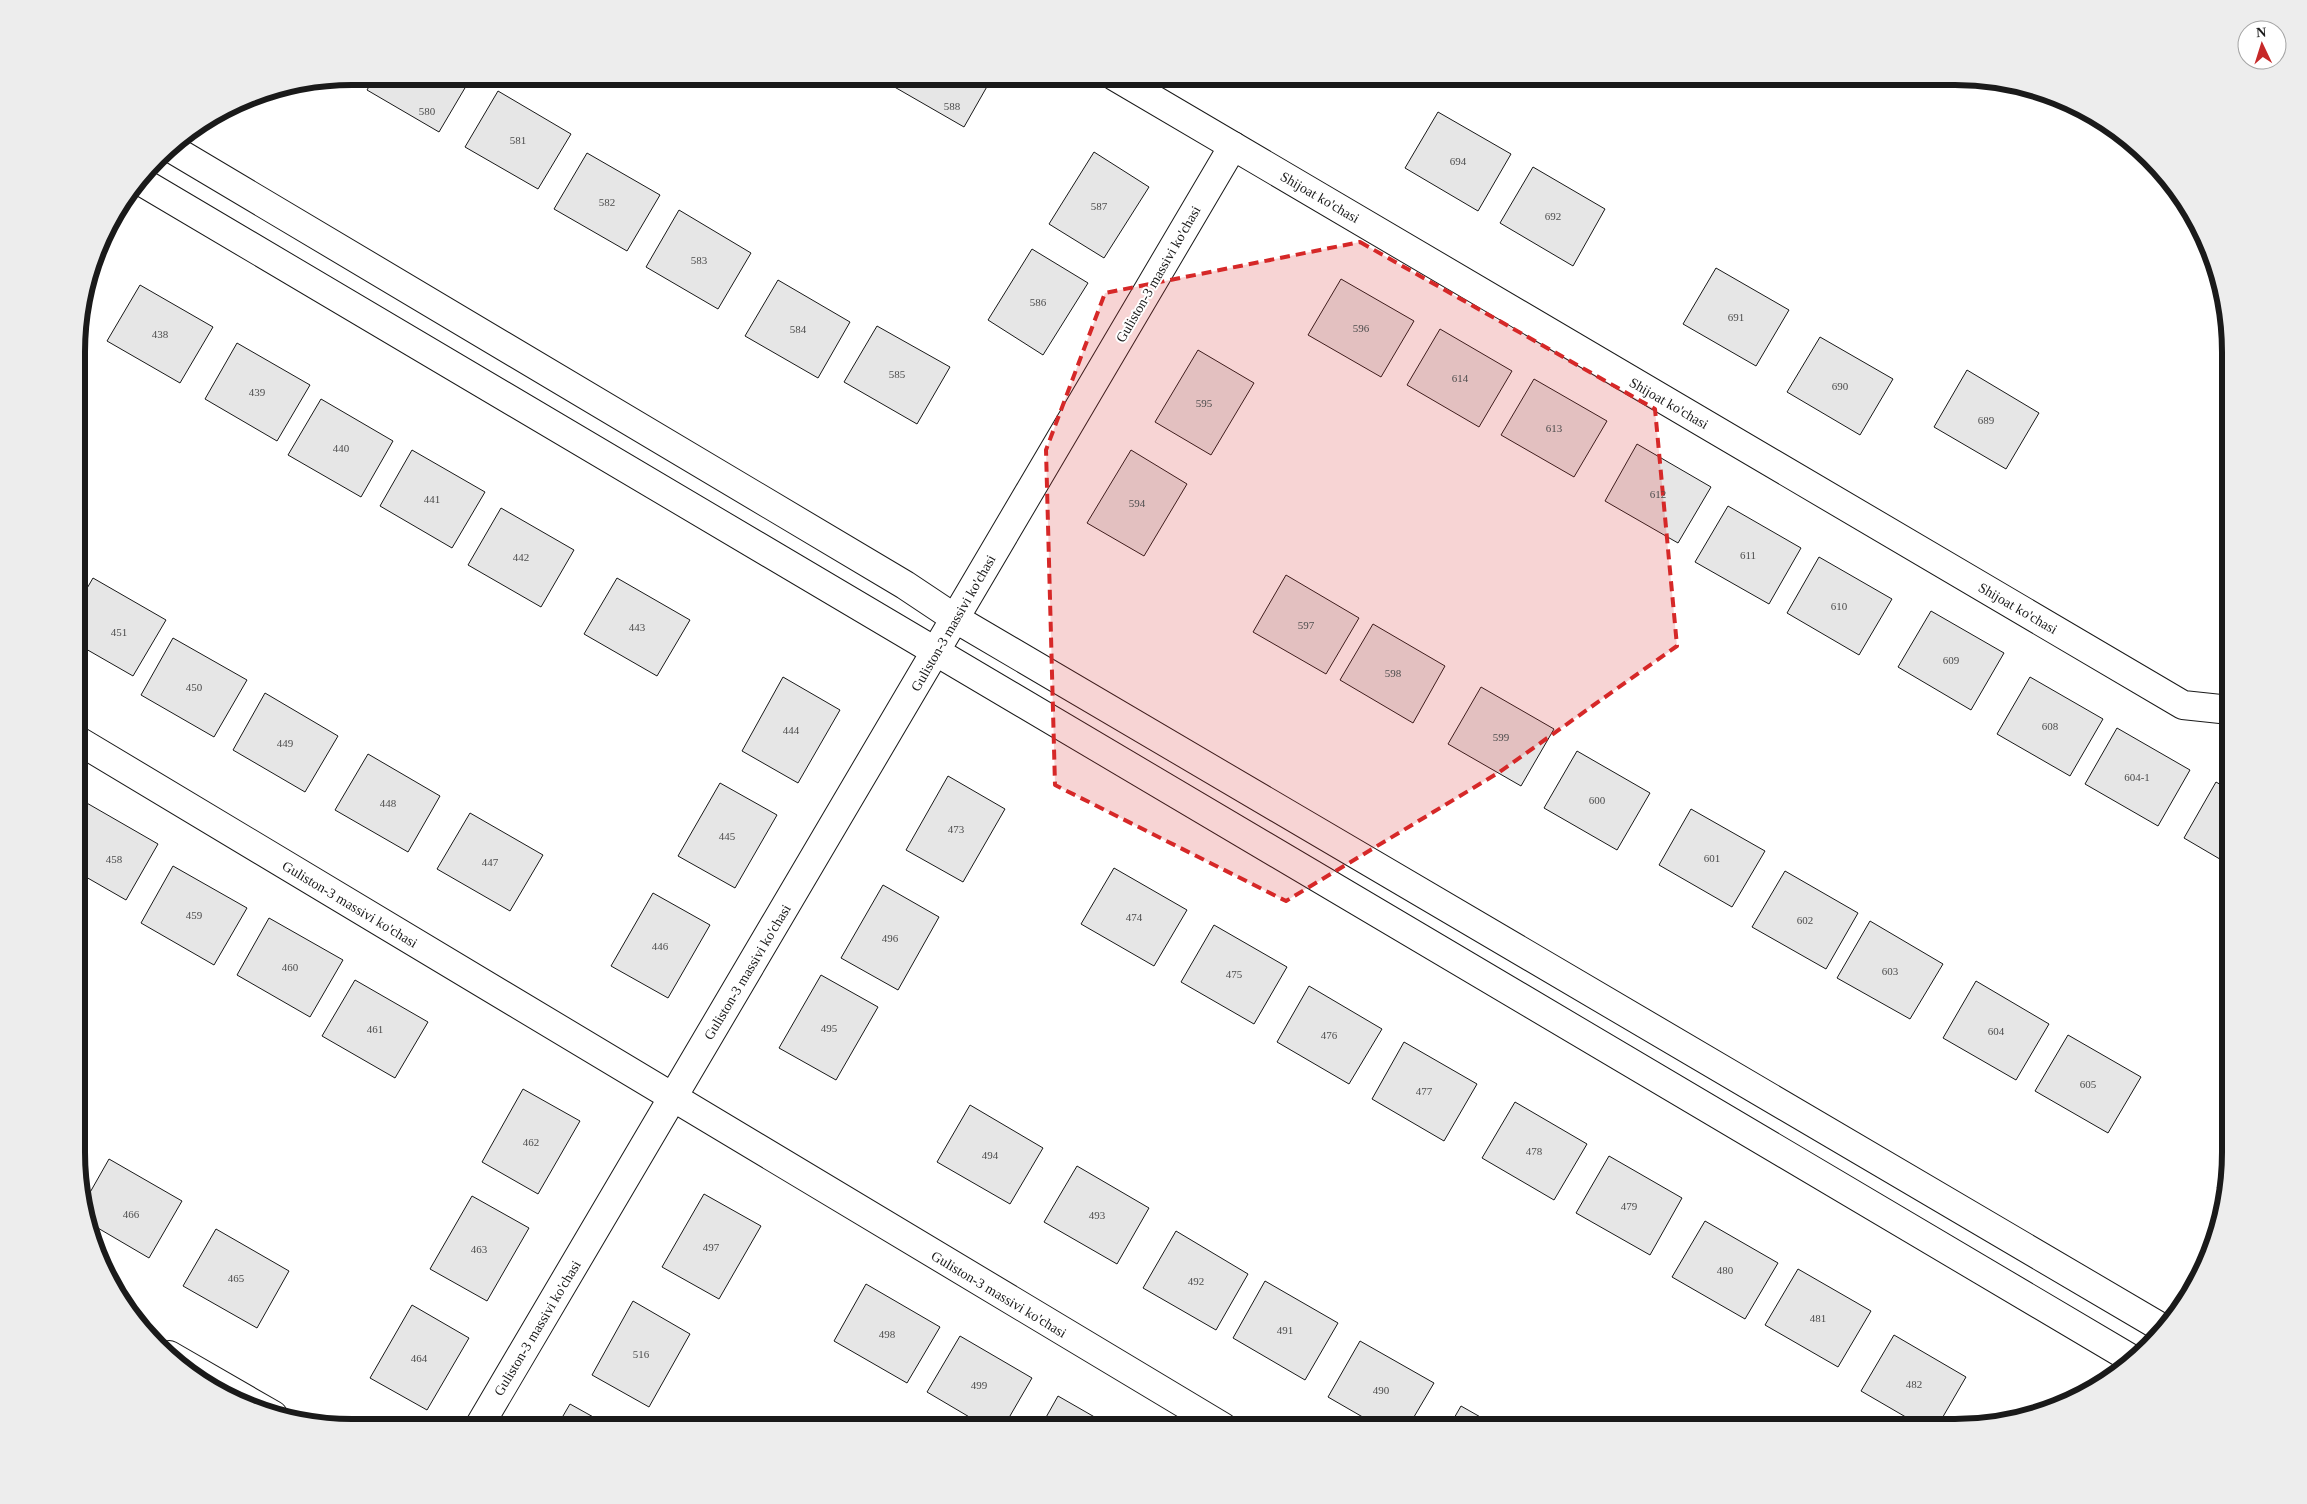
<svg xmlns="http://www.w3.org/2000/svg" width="2307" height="1504" viewBox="0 0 2307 1504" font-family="Georgia,serif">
<rect width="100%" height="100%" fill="#fff"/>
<g fill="#e6e6e6" stroke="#1a1a1a">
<polygon points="375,76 472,76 439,132 367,90"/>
<polygon points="896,76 993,76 964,127 891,85"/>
<polygon points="498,91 571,134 538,189 465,147"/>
<polygon points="1438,112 1511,154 1478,211 1405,168"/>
<polygon points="1094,152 1149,187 1104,258 1049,224"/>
<polygon points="587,153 660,195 627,251 554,209"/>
<polygon points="1533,167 1605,209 1573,266 1500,223"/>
<polygon points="679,210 751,253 718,309 646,267"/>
<polygon points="1032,249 1088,283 1043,355 988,320"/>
<polygon points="1716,268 1789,310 1756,366 1683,324"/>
<polygon points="1341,279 1414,321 1381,377 1308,335"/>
<polygon points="778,280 850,322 818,378 745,336"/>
<polygon points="140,285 213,327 180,383 107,341"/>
<polygon points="877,326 950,367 917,424 844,382"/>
<polygon points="1440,329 1512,371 1479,427 1407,385"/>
<polygon points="1820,337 1893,379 1860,435 1787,392"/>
<polygon points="237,343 310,385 277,441 205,399"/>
<polygon points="1198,350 1254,383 1211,455 1155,422"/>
<polygon points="1967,370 2039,413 2006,469 1934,427"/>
<polygon points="1534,379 1607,421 1574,477 1501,435"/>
<polygon points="321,399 393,441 361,497 288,455"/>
<polygon points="1637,444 1711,487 1678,543 1605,501"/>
<polygon points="412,450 485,492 452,548 380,506"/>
<polygon points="1131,450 1187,484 1144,556 1087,523"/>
<polygon points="1728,506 1801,548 1769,604 1695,562"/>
<polygon points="501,508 574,550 541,607 468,565"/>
<polygon points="1819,557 1892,599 1859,655 1787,613"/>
<polygon points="1286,575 1359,618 1326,674 1253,632"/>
<polygon points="93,578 166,620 133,676 79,645 79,602"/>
<polygon points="617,578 690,620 657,676 584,634"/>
<polygon points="1931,611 2004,653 1971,710 1898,667"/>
<polygon points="1373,624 1445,666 1413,723 1340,680"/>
<polygon points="173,638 247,680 214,737 141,695"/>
<polygon points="783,677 840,710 798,783 742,751"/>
<polygon points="2030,677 2103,719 2070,776 1997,734"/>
<polygon points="1481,687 1554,729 1521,786 1448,744"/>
<polygon points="265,693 338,736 305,792 233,750"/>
<polygon points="2117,728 2190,770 2158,826 2085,784"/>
<polygon points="1577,751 1650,793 1617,850 1544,808"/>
<polygon points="368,754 440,796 408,852 335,810"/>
<polygon points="948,776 1005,809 963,882 906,850"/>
<polygon points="2216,782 2230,790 2230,865 2184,838"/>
<polygon points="720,783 777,815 735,888 678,856"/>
<polygon points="85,802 158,844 126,900 79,873 79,813"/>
<polygon points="1691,809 1765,851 1732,907 1659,865"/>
<polygon points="470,813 543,855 510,911 437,869"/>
<polygon points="173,866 247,908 214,965 141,923"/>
<polygon points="1114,868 1187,910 1154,966 1081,924"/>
<polygon points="1785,871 1858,913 1826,969 1752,927"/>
<polygon points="883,885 939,917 898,990 841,958"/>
<polygon points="653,893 710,925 668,998 611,966"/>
<polygon points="269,918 343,960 310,1017 237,975"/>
<polygon points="1870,921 1943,964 1910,1019 1837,978"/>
<polygon points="1214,925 1287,967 1254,1024 1181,982"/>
<polygon points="821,975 878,1007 836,1080 779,1048"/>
<polygon points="355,980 428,1022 395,1078 322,1036"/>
<polygon points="1976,981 2049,1024 2016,1080 1943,1038"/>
<polygon points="1309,986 1382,1029 1349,1084 1277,1042"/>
<polygon points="2068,1035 2141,1077 2108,1133 2035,1091"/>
<polygon points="1404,1042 1477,1084 1444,1141 1372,1099"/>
<polygon points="523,1089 580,1121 538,1194 482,1162"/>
<polygon points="1515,1102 1587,1144 1554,1200 1482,1158"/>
<polygon points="970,1105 1043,1148 1010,1204 937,1162"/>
<polygon points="79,1141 87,1146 79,1161"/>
<polygon points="1609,1156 1682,1198 1650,1255 1576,1213"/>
<polygon points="109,1159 182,1201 149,1258 91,1224 84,1203"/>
<polygon points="1077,1166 1149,1208 1117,1264 1044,1222"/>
<polygon points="2230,1166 2230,1170 2226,1193 2217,1188"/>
<polygon points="704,1194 761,1226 719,1299 662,1267"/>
<polygon points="472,1196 529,1228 487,1301 430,1269"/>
<polygon points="1705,1221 1778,1263 1745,1319 1672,1277"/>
<polygon points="216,1229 289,1271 257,1328 183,1286"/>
<polygon points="1176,1231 1248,1274 1216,1330 1143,1288"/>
<polygon points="1798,1269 1871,1311 1838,1367 1765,1325"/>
<polygon points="1265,1281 1338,1323 1305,1380 1233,1338"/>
<polygon points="866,1284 940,1327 907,1383 834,1341"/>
<polygon points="633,1301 690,1334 649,1407 592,1375"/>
<polygon points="412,1305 469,1338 427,1410 370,1378"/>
<polygon points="1894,1335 1966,1377 1937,1427 1923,1427 1861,1391"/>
<polygon points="960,1336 1032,1378 1003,1428 988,1428 927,1392"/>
<polygon points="1360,1341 1434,1383 1408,1427 1380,1427 1328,1397"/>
<polygon points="1058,1396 1112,1427 1040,1428"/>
<polygon points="570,1404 613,1428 556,1428"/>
<polygon points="1461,1406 1498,1427 1449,1427"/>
</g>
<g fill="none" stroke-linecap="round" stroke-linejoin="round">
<defs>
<g id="minor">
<polyline points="1114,76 2183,705 2230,710"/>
<polyline points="79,741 1223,1427"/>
<polyline points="169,1355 273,1415"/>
<polyline points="478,1428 1233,146"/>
</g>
<g id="tertiary">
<polyline points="169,147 905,585 956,619 2164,1329"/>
<polyline points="142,182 2135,1361"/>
</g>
</defs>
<use href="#minor" stroke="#1a1a1a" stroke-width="30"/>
<use href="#tertiary" stroke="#1a1a1a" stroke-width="30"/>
<use href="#minor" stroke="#fff" stroke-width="28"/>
<use href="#tertiary" stroke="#fff" stroke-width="28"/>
</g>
<path fill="#d62828" fill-opacity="0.2" stroke="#d62828" stroke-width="4" stroke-dasharray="10 6" stroke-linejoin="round" d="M1360 242 1655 409 1677 646 1498 773 1286 901 1055 785 1046 450 1105 293Z"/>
<g text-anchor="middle" stroke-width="4" stroke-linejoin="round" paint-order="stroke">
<g font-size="11" fill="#4d4d4d">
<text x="952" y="110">588</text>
<text x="427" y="115">580</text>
<text x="518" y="144">581</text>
<text x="1458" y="165">694</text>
<text x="607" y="206">582</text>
<text x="1099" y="210">587</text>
<text x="1553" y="220">692</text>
<text x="699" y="264">583</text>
<text x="1038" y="306">586</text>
<text x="1736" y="321">691</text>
<text x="1361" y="332">596</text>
<text x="798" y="333">584</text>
<text x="160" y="338">438</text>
<text x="897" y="378">585</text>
<text x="1460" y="382">614</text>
<text x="1840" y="390">690</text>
<text x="257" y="396">439</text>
<text x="1204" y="407">595</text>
<text x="1986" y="424">689</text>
<text x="1554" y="432">613</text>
<text x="341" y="452">440</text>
<text x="1658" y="498">612</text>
<text x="432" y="503">441</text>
<text x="1137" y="507">594</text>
<text x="1748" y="559">611</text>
<text x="521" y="561">442</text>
<text x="1839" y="610">610</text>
<text x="1306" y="629">597</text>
<text x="637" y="631">443</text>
<text x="119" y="636">451</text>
<text x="1951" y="664">609</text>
<text x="1393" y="677">598</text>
<text x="194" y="691">450</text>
<text x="2050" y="730">608</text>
<text x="791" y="734">444</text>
<text x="1501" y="741">599</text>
<text x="285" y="747">449</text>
<text x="2137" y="781">604-1</text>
<text x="1597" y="804">600</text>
<text x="388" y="807">448</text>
<text x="956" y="833">473</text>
<text x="727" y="840">445</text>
<text x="1712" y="862">601</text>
<text x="114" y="863">458</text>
<text x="490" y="866">447</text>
<text x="194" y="919">459</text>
<text x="1134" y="921">474</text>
<text x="1805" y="924">602</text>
<text x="890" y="942">496</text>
<text x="660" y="950">446</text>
<text x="290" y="971">460</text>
<text x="1890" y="975">603</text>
<text x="1234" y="978">475</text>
<text x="829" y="1032">495</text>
<text x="375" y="1033">461</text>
<text x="1996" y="1035">604</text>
<text x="1329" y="1039">476</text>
<text x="2088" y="1088">605</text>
<text x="1424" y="1095">477</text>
<text x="531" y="1146">462</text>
<text x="1534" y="1155">478</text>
<text x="990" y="1159">494</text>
<text x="1629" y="1210">479</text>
<text x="131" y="1218">466</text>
<text x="1097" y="1219">493</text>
<text x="711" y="1251">497</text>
<text x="479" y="1253">463</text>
<text x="1725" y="1274">480</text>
<text x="236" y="1282">465</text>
<text x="1196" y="1285">492</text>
<text x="1818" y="1322">481</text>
<text x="1285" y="1334">491</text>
<text x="887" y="1338">498</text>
<text x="641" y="1358">516</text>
<text x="419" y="1362">464</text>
<text x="1914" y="1388">482</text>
<text x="979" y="1389">499</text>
<text x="1381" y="1394">490</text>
</g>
<g font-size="14" fill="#1a1a1a" stroke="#fff">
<text transform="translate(1320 197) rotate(30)" y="5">Shijoat ko'chasi</text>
<text transform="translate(1158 274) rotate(-60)" y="5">Guliston-3 massivi ko'chasi</text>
<text transform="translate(1669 403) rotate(30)" y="5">Shijoat ko'chasi</text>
<text transform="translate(2018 608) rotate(30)" y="5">Shijoat ko'chasi</text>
<text transform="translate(953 623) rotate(-60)" y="5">Guliston-3 massivi ko'chasi</text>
<text transform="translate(350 904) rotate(31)" y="5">Guliston-3 massivi ko'chasi</text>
<text transform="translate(747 972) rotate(-59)" y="5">Guliston-3 massivi ko'chasi</text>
<text transform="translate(999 1294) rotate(31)" y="5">Guliston-3 massivi ko'chasi</text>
<text transform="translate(537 1328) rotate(-59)" y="5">Guliston-3 massivi ko'chasi</text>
</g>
</g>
<path d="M0 0H2307V1504H0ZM352 85H1955A267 267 0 0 1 2222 352V1152A267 267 0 0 1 1955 1419H352A267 267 0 0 1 85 1152V352A267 267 0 0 1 352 85Z" fill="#ededed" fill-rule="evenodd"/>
<path fill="none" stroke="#1a1a1a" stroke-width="6" d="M352 85H1955A267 267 0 0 1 2222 352V1152A267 267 0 0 1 1955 1419H352A267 267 0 0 1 85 1152V352A267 267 0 0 1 352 85Z"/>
<g transform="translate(2262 45) rotate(356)"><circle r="24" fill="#ffffff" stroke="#a3a3a3"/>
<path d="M0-4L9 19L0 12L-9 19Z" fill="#c62828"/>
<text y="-8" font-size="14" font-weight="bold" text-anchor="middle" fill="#1a1a1a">N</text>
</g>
</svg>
